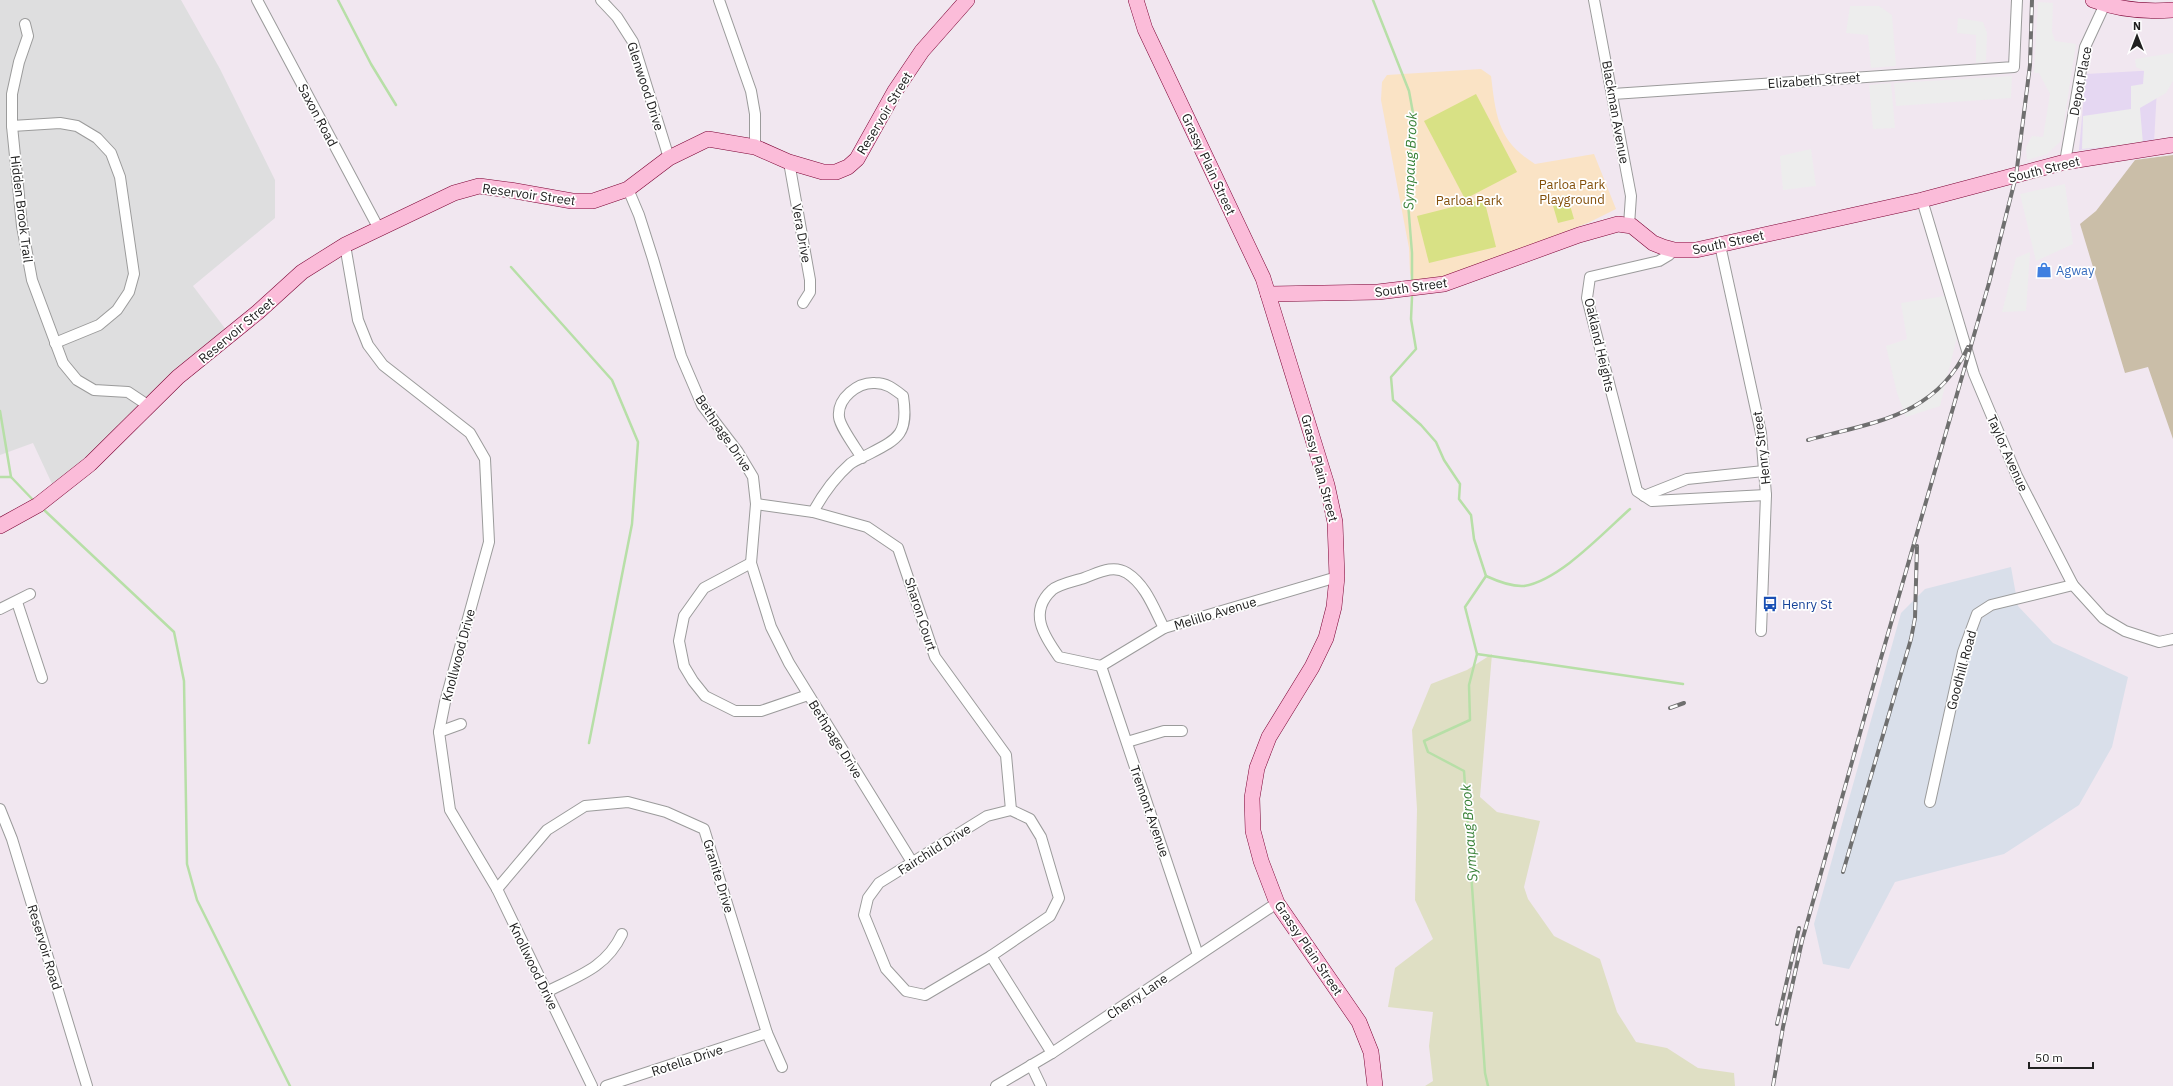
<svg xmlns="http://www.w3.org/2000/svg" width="2173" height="1086" viewBox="0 0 2173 1086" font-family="'IBM Plex Sans',sans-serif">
<rect width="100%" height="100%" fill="#f1e7f0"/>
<polygon fill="#dededf" points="0,0 181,0 220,69 275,180 275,218 193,286 227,331 53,486 33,443 0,455"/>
<polygon fill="#e5d7f2" points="2158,70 2154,143 2079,150 2086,74"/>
<polygon fill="#d9dfea" points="2011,567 2018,606 2053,643 2128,677 2112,747 2079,805 2004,854 1895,882 1849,969 1823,964 1814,924 1901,613 1925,589"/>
<polygon fill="#dfdfc4" points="1492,654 1480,797 1497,812 1540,821 1524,887 1528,899 1554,936 1600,959 1617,1012 1636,1042 1667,1048 1698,1068 1734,1073 1735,1086 1425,1086 1433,1081 1429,1046 1433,1012 1388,1007 1395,968 1433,939 1415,900 1417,809 1412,730 1431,684 1467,670"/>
<polygon fill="#cabea8" points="2173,155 2173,439 2148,367 2125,373 2080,224 2096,211 2135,160"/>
<path fill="#fae3c5" d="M1481 69 1491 76C1496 117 1498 141 1535 164L1594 154 1616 209 1590 222 1439 281 1412 282 1410 273 1409 248 1381 100 1382 82 1387 75Z"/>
<g fill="#d8e185">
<polygon points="1476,94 1517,172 1465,199 1424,121"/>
<polygon points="1567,195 1574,219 1558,223 1551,199"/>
<polygon points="1484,199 1496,247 1429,263 1417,216"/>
</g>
<g fill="#ededed">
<polygon points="2038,2 2053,3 2052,32 2055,41 2076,44 2061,141 2047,154 2027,160 2026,147 2032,136 2043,137 2050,94 2039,73 2034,73"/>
<polygon points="1850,6 1879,6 1892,15 1896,66 1871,68 1868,35 1846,33"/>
<polygon points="1958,18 1983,22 1987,33 1986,61 1976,63 1976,35 1957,33"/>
<polygon points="2173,53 2173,81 2166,93 2140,108 2143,144 2082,149 2083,116 2131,109 2131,86 2143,84 2144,71 2136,67 2135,59"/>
<polygon points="2012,76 2011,98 1896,106 1894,83"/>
<polygon points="1891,83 1895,128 1873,129 1869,85"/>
<polygon points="1811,149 1816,186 1783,190 1780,156"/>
<polygon points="2065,184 2073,244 2036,261 2020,194"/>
<polygon points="2030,252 2026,311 2002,312 2016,258"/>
<polygon points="1945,296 1957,337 1940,406 1906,417 1897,393 1886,346 1907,339 1901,303"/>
</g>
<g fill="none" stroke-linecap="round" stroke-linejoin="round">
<g stroke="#b7dfa7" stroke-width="2.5">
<polyline points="338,0 371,64 396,105"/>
<polyline points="1373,0 1409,91 1413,113 1408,203 1412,253 1412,281"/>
<polyline points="511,267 612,380 638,442 632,524 589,743"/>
<polyline points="1412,297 1411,319 1416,349 1391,377 1393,400 1421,425 1436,442 1444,460 1460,484 1459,499 1471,515 1474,539 1486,576 1465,607 1477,654 1469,685 1470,720 1424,741 1428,752 1464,771 1485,1073 1488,1086"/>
<polyline points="0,411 11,477 35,502"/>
<polyline points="0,477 11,477"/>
<polyline points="42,508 174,632 184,681 187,864 197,900 290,1086"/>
<path d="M1486 576C1497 581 1512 587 1524 586 1560 580 1603 533 1630 509"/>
<polyline points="1477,654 1683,684"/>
</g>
<defs>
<g id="street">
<polyline points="257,0 379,229"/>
<polyline points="601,0 617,17 633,42 669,158"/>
<polyline points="719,0 751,91 755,114 755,147"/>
<polyline points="1594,0 1631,196 1629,225"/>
<polyline points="25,24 28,36 19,62 12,94 12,126 22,226 32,280 63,363 77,380 94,390 128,392 149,406"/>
<polyline points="1613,94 2014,67 2017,0"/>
<polyline points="12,126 60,123 77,126 97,138 111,153 120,177 134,274 129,292 117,310 99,325 55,343"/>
<polyline points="789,162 810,280 810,292 803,303"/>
<polyline points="2065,162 2085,47 2105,4"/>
<polyline points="628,189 639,215 653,259 681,356 702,405 738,452 753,477 756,504 751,563 771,627 789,663 912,862"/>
<polyline points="1922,200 1974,374 2017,476 2073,585 2103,618 2125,631 2159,642 2173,639"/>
<polyline points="345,245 358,320 368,345 383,365 470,433 485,459 489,542 445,702 439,732 450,810 497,889 592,1086"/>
<polyline points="1720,245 1761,433 1766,495 1761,631"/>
<polyline points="1674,250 1669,255 1659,261 1590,277 1587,298 1637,491 1652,501 1766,495"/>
<polyline points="1644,496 1687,479 1764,471"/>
<polyline points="756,504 813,512 867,527 898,548 935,657 1006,755 1011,810"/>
<path d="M813 512C823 494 834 478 850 464 855 460 861 458 867 455 898 439 909 435 903 396 894 389 887 383 875 383 858 382 837 398 839 417 840 427 856 448 862 458"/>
<polyline points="751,563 704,588 684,616 679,641 684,666 693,681 705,696 735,711 761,711 808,695"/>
<polyline points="17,602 42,678"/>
<polyline points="0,609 30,594"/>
<polyline points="1101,666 1198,955"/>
<path d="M1101 666 1059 657C1044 636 1028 612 1052 590 1059 584 1075 581 1084 578 1098 573 1113 564 1127 573 1146 585 1154 609 1164 628"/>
<polyline points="1101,666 1164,628 1337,577"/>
<polyline points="439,732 461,724"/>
<polyline points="1127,742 1164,731 1182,731"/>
<polyline points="1930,802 1963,652 1977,614 1991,605 2073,585"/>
<polyline points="0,809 12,839 87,1086"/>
<polygon points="1011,810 1030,819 1041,837 1059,898 1050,916 991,956 925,995 906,991 886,969 864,915 868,898 879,883 987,816"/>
<polyline points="497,889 547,830 585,806 628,802 666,812 704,829 767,1033 782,1067"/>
<polyline points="991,956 1052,1053"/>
<path d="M546 992C578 976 606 968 622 934"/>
<polyline points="1031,1065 1041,1086"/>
<polyline points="606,1086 767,1033"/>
<polyline points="996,1086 1052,1053 1277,903"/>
</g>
<g id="secondary">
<polyline points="1136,0 1145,29 1263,278 1327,485 1335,522 1337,577 1334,607 1326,638 1312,667 1269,737 1257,768 1252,798 1253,831 1261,861 1277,903 1359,1022 1371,1052 1375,1086"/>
<path d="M2093 0C2119 10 2146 12 2173 10"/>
<polyline points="1268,294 1378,292 1444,284 1579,235 1618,224 1632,226 1653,243 1663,247 1674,250 1696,250 1922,200 2065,162 2173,145"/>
<polyline points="0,526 38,505 90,464 178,377 258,312 302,272 345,245 454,193 479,186 510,190 572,201 593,201 628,189 669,158 708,139 755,147 789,162 823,172 836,172 848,167 857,159 895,91 922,51 967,0"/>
</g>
</defs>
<use href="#street" stroke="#9b9b9b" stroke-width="12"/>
<use href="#secondary" stroke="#7c0334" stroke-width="16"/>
<use href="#street" stroke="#fff" stroke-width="10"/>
<use href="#secondary" stroke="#fbbcd9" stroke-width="15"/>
<defs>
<g id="rail">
<path d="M1808 440C1873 422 1936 417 1968 347"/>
<polyline points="1670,708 1684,703"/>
<polyline points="1843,872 1911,639 1915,618 1917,546"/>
<polyline points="1777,1024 1799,928"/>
<polyline points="1773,1086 1783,1027 1802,941 1881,658 1989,283 2016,176 2030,65 2032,0"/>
</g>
</defs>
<use href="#rail" stroke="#6f6f6f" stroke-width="4"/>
<use href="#rail" stroke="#fff" stroke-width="2.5" stroke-dasharray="8" stroke-linecap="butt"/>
</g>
<defs>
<symbol id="shop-bare" viewBox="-9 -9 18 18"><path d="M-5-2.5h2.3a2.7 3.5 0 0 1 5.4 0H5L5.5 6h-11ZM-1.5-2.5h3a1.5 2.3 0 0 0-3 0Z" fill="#3f7fe0" stroke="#fff" stroke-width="2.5" paint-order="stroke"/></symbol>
<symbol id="bus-bare" viewBox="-9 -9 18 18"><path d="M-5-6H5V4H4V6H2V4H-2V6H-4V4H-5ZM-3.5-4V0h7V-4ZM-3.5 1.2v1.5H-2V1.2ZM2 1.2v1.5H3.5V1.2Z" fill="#1a4fb4" stroke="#fff" stroke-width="2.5" paint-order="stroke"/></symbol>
</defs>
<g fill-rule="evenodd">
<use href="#shop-bare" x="2033" y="259" width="22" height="22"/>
<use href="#bus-bare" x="1759" y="593" width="22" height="22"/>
</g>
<g text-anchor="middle" stroke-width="3.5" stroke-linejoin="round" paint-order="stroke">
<g font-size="13" fill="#212121" stroke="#fff">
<text transform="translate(1814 80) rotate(-4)" y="5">Elizabeth Street</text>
<text transform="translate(2080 81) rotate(-79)" y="5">Depot Place</text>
<text transform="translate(646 86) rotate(72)" y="5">Glenwood Drive</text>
<text transform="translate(1616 112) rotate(80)" y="5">Blackman Avenue</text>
<text transform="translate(884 113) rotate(-59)" y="5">Reservoir Street</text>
<text transform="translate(318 115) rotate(62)" y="5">Saxon Road</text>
<text transform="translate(1209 164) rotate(65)" y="5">Grassy Plain Street</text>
<text transform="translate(2044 169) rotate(-14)" y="5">South Street</text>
<text transform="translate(529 194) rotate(8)" y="5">Reservoir Street</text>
<text transform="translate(22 209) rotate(83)" y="5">Hidden Brook Trail</text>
<text transform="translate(802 233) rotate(80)" y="5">Vera Drive</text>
<text transform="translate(1728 242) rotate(-12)" y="5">South Street</text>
<text transform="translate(1411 287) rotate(-8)" y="5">South Street</text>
<text transform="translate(236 330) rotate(-40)" y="5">Reservoir Street</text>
<text transform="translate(1600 345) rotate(77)" y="5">Oakland Heights</text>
<text transform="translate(724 433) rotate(56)" y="5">Bethpage Drive</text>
<text transform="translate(1761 448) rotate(-97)" y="5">Henry Street</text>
<text transform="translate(2008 453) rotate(66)" y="5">Taylor Avenue</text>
<text transform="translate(1320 468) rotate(75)" y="5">Grassy Plain Street</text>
<text transform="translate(1215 613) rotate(-17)" y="5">Melillo Avenue</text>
<text transform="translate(921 614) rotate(72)" y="5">Sharon Court</text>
<text transform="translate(458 655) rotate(-75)" y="5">Knollwood Drive</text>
<text transform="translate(1961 670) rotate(-75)" y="5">Goodhill Road</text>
<text transform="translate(836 739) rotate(58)" y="5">Bethpage Drive</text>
<text transform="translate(1150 811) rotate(71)" y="5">Tremont Avenue</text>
<text transform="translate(934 849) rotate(-32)" y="5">Fairchild Drive</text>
<text transform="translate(719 876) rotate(73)" y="5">Granite Drive</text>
<text transform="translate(45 947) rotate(73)" y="5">Reservoir Road</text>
<text transform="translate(1309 948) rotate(56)" y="5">Grassy Plain Street</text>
<text transform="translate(534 966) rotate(64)" y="5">Knollwood Drive</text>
<text transform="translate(1137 996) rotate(-34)" y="5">Cherry Lane</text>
<text transform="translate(687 1060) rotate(-18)" y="5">Rotella Drive</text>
</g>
<g font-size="13" fill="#834f0a" stroke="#fff">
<text x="1572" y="189">Parloa Park<tspan x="1572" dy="15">Playground</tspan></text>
<text x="1469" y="205">Parloa Park</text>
</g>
<g font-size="13" fill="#366cbe" stroke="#fff" text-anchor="start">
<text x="2056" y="275">Agway</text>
</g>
<g font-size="13" fill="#164399" stroke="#fff" text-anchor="start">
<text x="1782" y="609">Henry St</text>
</g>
<g font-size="14" font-style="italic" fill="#3a8239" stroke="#fff">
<text transform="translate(1410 161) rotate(-88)" y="5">Sympaug Brook</text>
<text transform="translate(1469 833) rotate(-94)" y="5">Sympaug Brook</text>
</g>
</g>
<g transform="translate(2137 36)" stroke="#ffffff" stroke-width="3" paint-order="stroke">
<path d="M0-3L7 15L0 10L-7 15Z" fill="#212121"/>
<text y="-6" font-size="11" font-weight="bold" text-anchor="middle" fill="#212121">N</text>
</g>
<path d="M2029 1062v6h64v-6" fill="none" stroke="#212121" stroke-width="2"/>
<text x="2035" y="1062" font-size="12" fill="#212121" stroke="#ffffff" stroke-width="3" paint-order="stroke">50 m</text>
</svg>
